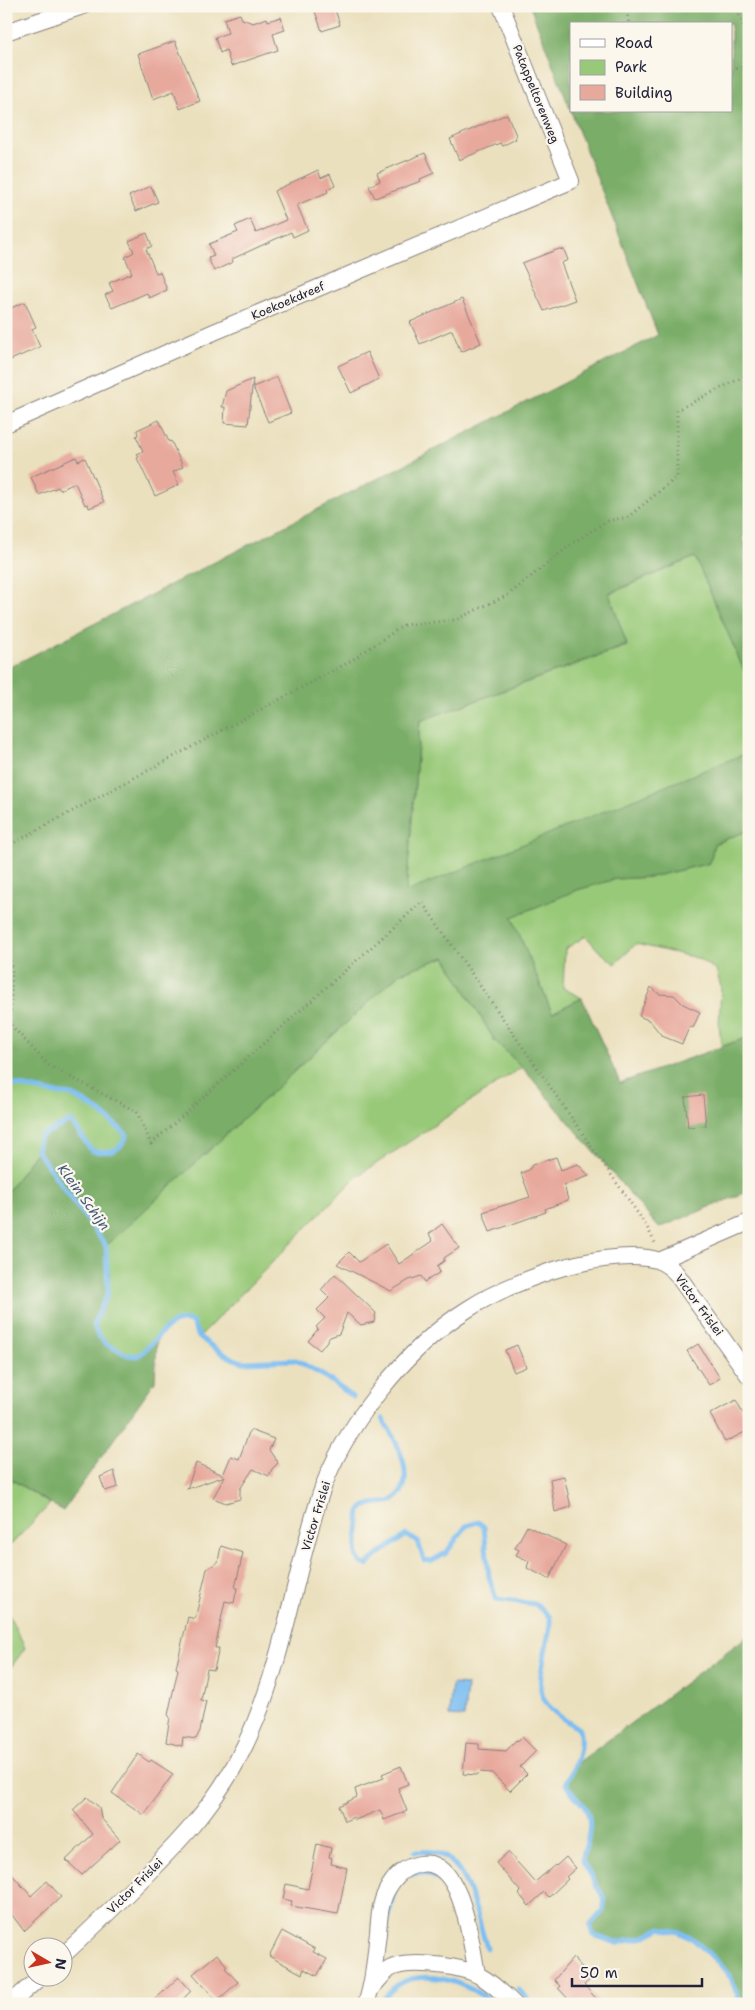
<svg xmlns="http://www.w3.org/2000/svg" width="755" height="2010" viewBox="0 0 755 2010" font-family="'Shantell Sans',sans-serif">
<rect width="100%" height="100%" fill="#fbf7ec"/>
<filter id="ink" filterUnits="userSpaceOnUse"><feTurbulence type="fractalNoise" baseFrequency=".02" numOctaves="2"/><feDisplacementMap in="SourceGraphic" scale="10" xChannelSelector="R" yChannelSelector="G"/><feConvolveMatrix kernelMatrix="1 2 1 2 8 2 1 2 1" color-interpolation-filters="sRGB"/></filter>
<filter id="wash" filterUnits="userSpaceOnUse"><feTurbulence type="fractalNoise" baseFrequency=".0096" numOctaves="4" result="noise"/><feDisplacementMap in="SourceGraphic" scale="20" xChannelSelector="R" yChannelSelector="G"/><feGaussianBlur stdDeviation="1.12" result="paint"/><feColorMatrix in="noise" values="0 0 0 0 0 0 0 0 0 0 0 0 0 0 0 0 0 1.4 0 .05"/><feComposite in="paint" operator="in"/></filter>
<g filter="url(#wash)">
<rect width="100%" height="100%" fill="#ebe0be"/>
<g fill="#98c978" stroke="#5d765a">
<polygon points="695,557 749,682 749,752 406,893 420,721 627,646 609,594"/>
<polygon points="749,830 749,1037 722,1046 719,1026 721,987 716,970 697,958 636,944 615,964 597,949 586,936 565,949 563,988 582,998 552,1013 512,917 577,890 616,879 651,877 710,863 714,844"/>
<path d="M445 957 495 1041 522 1067 356 1177 199 1337 192 1322C168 1314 156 1343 138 1356 124 1354 93 1343 95 1324 95 1317 106 1302 108 1292 111 1278 107 1260 106 1246L400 973Z"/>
<path d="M6 1083 54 1093 72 1095 99 1111 127 1135C119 1154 110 1152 92 1151L71 1121 40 1135 37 1151 6 1194Z"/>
<polygon points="6,1476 50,1504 6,1550"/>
<polygon points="6,1609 25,1648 6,1674"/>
</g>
<g fill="#7aad68" stroke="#4e6852" fill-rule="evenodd">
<path d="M530 6H749V534L742 537 749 551V682L695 557 609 593 627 645 420 721 406 892 749 752V830L714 844 710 863 651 877 616 879 577 890 512 917 552 1013 582 998 620 1083 749 1037V1191L659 1228 522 1067 495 1041 445 957 400 973 106 1246C107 1260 111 1278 108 1292 106 1302 95 1317 95 1324 93 1343 124 1354 138 1356L149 1348 157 1338 155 1381 63 1511 6 1476V1194L37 1151 40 1136 71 1121 92 1151C110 1152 119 1154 127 1135L99 1111 72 1095 54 1093 6 1083V669L658 335ZM571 24H731V111H571Z"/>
<path d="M749 1635V2004H741L731 1978 720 1964 693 1939 679 1932 661 1928 644 1937 617 1943 593 1935 590 1925 603 1911 605 1900 582 1861C586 1845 596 1821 584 1806 578 1798 571 1793 566 1784L575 1765Z"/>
</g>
<polygon fill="#7cbef2" stroke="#4f7096" points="452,1684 467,1685 464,1717 449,1716"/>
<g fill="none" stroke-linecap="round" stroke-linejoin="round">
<g stroke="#7cbef2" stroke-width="5">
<path d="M6 1083 54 1093 72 1095 99 1111 127 1135C119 1154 110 1152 92 1151L71 1121 40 1136 37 1151 106 1246 108 1292 94 1324 97 1334 106 1344 128 1355 138 1356C156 1343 168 1314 192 1322L199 1337 220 1352 234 1359 243 1362 296 1360 324 1376 353 1397"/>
<path d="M383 1419C396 1440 420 1482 393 1500 384 1506 374 1499 360 1510L356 1555 361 1563 367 1565C380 1551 392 1546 406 1535L418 1542 424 1560 432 1561 446 1553 466 1526 478 1522 484 1527 489 1577 496 1599 535 1604 550 1617C551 1628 548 1636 546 1647 536 1695 536 1703 579 1729 584 1750 575 1765 566 1784 571 1793 578 1798 584 1806 596 1821 586 1845 582 1861L605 1900 603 1911 590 1925 593 1935 617 1943 644 1937 661 1928 679 1932 693 1939 720 1964 731 1978 741 2004"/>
<path d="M415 1852C421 1852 428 1851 434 1852 469 1861 477 1919 487 1948"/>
<path d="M410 1875C423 1869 437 1877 445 1885"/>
<polyline points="449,1893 456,1917"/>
<polyline points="385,1934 394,1891"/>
<polyline points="518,1989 532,2004"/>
<path d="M381 2004C405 1959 463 1979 494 2004"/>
</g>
</g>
<g id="blocks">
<g fill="#e8a99d">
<polygon points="313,6 334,6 340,25 322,31"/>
<polygon points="240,14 242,19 253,23 267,18 268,21 281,17 285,30 273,34 278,50 231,66 226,50 220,53 215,37 228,33 224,19"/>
<polygon points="175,41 200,101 180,109 174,91 153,99 138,54"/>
<polygon points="507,114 516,135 515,136 516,139 502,146 500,143 459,160 450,139"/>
<polygon points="425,153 434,173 420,179 421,181 375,198 369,186 380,181 377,173"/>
<polygon points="318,170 321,178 330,174 335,186 327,189 328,192 297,205 308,230 293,237 291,232 232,259 233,262 214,271 208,258 214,256 209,244 238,232 235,226 250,219 256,233 286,220 274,191"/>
<polygon points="151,186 158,202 136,211 129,196"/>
<polygon points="147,233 152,246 146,249 156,273 160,272 167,290 149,298 147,293 112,308 105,295 113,291 109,283 132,273 125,257 134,252 129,241"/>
<polygon points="559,249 564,250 568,260 561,263 575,300 544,311 522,263"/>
<polygon points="462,299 481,343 461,352 452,330 420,344 410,322"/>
<polygon points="25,302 36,327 32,329 40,347 6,362 6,310"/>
<polygon points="367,352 379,379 351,393 338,366"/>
<polygon points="277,377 291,413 268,422 253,387"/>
<polygon points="253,379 248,425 224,423 225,407 222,407 226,391"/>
<polygon points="159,420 169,442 171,441 183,467 173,472 179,485 155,496 137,458 139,457 137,454 143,451 136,436 138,435 137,430"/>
<polygon points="76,457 78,461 85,458 104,502 89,508 88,504 85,505 75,483 60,490 58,487 39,495 31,477"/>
<polygon points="651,987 659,994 674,995 683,1004 700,1012 693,1028 690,1026 682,1044 662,1036 650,1021 639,1016"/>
<polygon points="703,1095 706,1126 688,1127 685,1097"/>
<polygon points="556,1157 561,1170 578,1164 589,1176 564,1185 568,1200 545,1209 546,1212 490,1232 483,1212 530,1197 521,1173 529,1170 532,1165"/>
<polygon points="442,1224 459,1248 444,1258 444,1261 437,1266 440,1272 425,1282 421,1276 409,1280 391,1291 337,1264 349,1252 359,1262 386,1244 399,1264 433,1241 429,1234"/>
<polygon points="335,1274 376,1313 374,1322 361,1325 347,1313 339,1334 330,1337 320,1350 308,1341 318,1329 316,1327 325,1318 317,1310 329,1298 321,1290"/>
<polygon points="698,1344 720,1378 709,1385 687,1351"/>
<polygon points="517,1345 526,1367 514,1372 505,1350"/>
<polygon points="736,1400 749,1424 749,1430 725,1442 710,1414"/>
<polygon points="250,1430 274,1439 269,1450 278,1463 272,1469 269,1476 253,1469 240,1489 240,1499 226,1503 213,1498 225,1476 187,1489 196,1463 223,1475 231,1456 239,1459"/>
<polygon points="114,1471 118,1487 105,1491 100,1477"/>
<polygon points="564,1476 571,1507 555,1512 550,1479"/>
<polygon points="527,1526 566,1545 549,1579 527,1568 529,1561 516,1555 519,1550 515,1548"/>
<polygon points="221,1546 243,1553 235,1588 237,1588 234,1603 225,1601 215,1648 219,1648 214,1670 207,1669 201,1700 206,1701 200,1731 196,1739 183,1737 182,1746 166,1742 170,1717 168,1715 178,1669 176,1668 188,1617 195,1619 207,1569 218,1562"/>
<polygon points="522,1737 536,1751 520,1767 527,1774 510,1791 492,1773 480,1772 477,1775 463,1774 466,1743 479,1744 479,1749 506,1751 516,1740 517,1741"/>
<polygon points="138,1754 149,1762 151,1760 173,1774 144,1815 112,1793"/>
<polygon points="401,1766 408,1784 398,1788 407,1811 384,1820 380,1810 355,1820 354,1817 345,1821 339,1806 357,1797 355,1789 384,1778 382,1774"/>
<polygon points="87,1797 99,1807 101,1818 120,1840 82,1875 66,1860 93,1834 73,1810"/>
<polygon points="317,1844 331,1848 329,1857 332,1858 331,1864 347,1868 338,1914 291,1906 292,1901 283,1899 286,1884 308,1889"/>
<polygon points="508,1852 535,1882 555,1865 556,1866 566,1857 576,1868 566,1877 568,1879 549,1897 544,1892 529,1906 519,1894 521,1892 496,1863"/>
<polygon points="6,1868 31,1896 47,1881 61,1897 24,1931 6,1907"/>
<polygon points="282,1931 315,1949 313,1952 327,1959 317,1976 304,1969 302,1974 269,1956"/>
<polygon points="217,1954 227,1966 225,1968 238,1982 217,2001 193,1974"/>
<polygon points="573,1958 592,1978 584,1985 601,2004 573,2004 558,1988 560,1986 554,1980"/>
<polygon points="179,1977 191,1991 178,2004 150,2004"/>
</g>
</g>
</g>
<g filter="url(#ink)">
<use href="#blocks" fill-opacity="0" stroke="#86817c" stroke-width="1"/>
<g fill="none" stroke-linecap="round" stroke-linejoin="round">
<defs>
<g id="street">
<polyline points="6,32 83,6"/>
<polyline points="6,424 214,332 571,181 501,6"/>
<polyline points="659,1261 749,1222"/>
<path d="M62 1956C89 1932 114 1907 139 1882 176 1845 212 1808 237 1761 282 1677 291 1585 320 1496 342 1428 407 1347 468 1309 494 1292 522 1281 551 1271 579 1262 631 1251 660 1261 666 1264 671 1268 676 1273L749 1376"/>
<path d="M372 1987C377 1982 382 1975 388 1970 405 1958 460 1966 478 1975 491 1982 503 1993 514 2004"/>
<polyline points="10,2004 39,1978"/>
<path d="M366 2004C374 1981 375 1957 378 1933 379 1919 380 1904 386 1892 394 1877 403 1867 420 1864 463 1856 471 1945 477 1974"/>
</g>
</defs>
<use href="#street" stroke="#86817c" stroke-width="18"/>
<g stroke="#86817c" stroke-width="3" stroke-dasharray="1 4" stroke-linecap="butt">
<polyline points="626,6 629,24"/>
<polyline points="735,6 749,38"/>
<polyline points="731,69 749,67"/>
<polyline points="6,847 349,662 404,625 455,620 508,595 573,543 607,521 628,517 677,477 677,410 749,374"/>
<polyline points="6,936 12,970 10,1024 48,1065 137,1112 151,1144 422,902 646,1225 655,1243"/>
</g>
<use href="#street" stroke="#fff" stroke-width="16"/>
</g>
</g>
<g text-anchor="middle" stroke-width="4.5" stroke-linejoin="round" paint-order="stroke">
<g font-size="12" fill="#22223b" stroke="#fbf7ec">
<text transform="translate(536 94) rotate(68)" y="4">Patappeltorenweg</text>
<text transform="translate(288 301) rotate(-23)" y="4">Koekoekdreef</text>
<text transform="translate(699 1305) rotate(54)" y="4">Victor Frislei</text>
<text transform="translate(316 1516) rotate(-73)" y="4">Victor Frislei</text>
<text transform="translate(135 1886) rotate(-45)" y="4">Victor Frislei</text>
</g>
<g font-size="14" font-style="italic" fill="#42597b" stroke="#fbf7ec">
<text transform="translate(84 1197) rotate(54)" y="5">Klein Schijn</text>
</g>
</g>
<rect width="755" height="2010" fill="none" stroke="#fbf7ec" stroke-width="25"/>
<rect x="570" y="22" width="162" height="90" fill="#fbf7ec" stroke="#a4a2a5"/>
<rect x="580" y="39" width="25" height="8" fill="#ffffff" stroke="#a4a2a5"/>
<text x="615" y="48" font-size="15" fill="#22223b">Road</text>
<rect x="580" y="60" width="25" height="15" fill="#98c978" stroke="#a4a2a5"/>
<text x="615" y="72" font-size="15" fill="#22223b">Park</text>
<rect x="580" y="85" width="25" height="15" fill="#e8a99d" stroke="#a4a2a5"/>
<text x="615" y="98" font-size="15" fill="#22223b">Building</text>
<g transform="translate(48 1962) rotate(99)"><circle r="24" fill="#fbf7ec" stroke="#a4a2a5"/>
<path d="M0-4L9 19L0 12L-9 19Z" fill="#c8321e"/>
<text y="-8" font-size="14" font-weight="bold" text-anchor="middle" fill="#22223b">N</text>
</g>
<path d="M572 1978v8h130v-8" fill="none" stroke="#22223b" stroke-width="2.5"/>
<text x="580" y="1978" font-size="15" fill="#22223b" stroke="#fbf7ec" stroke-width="4" paint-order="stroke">50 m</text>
</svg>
